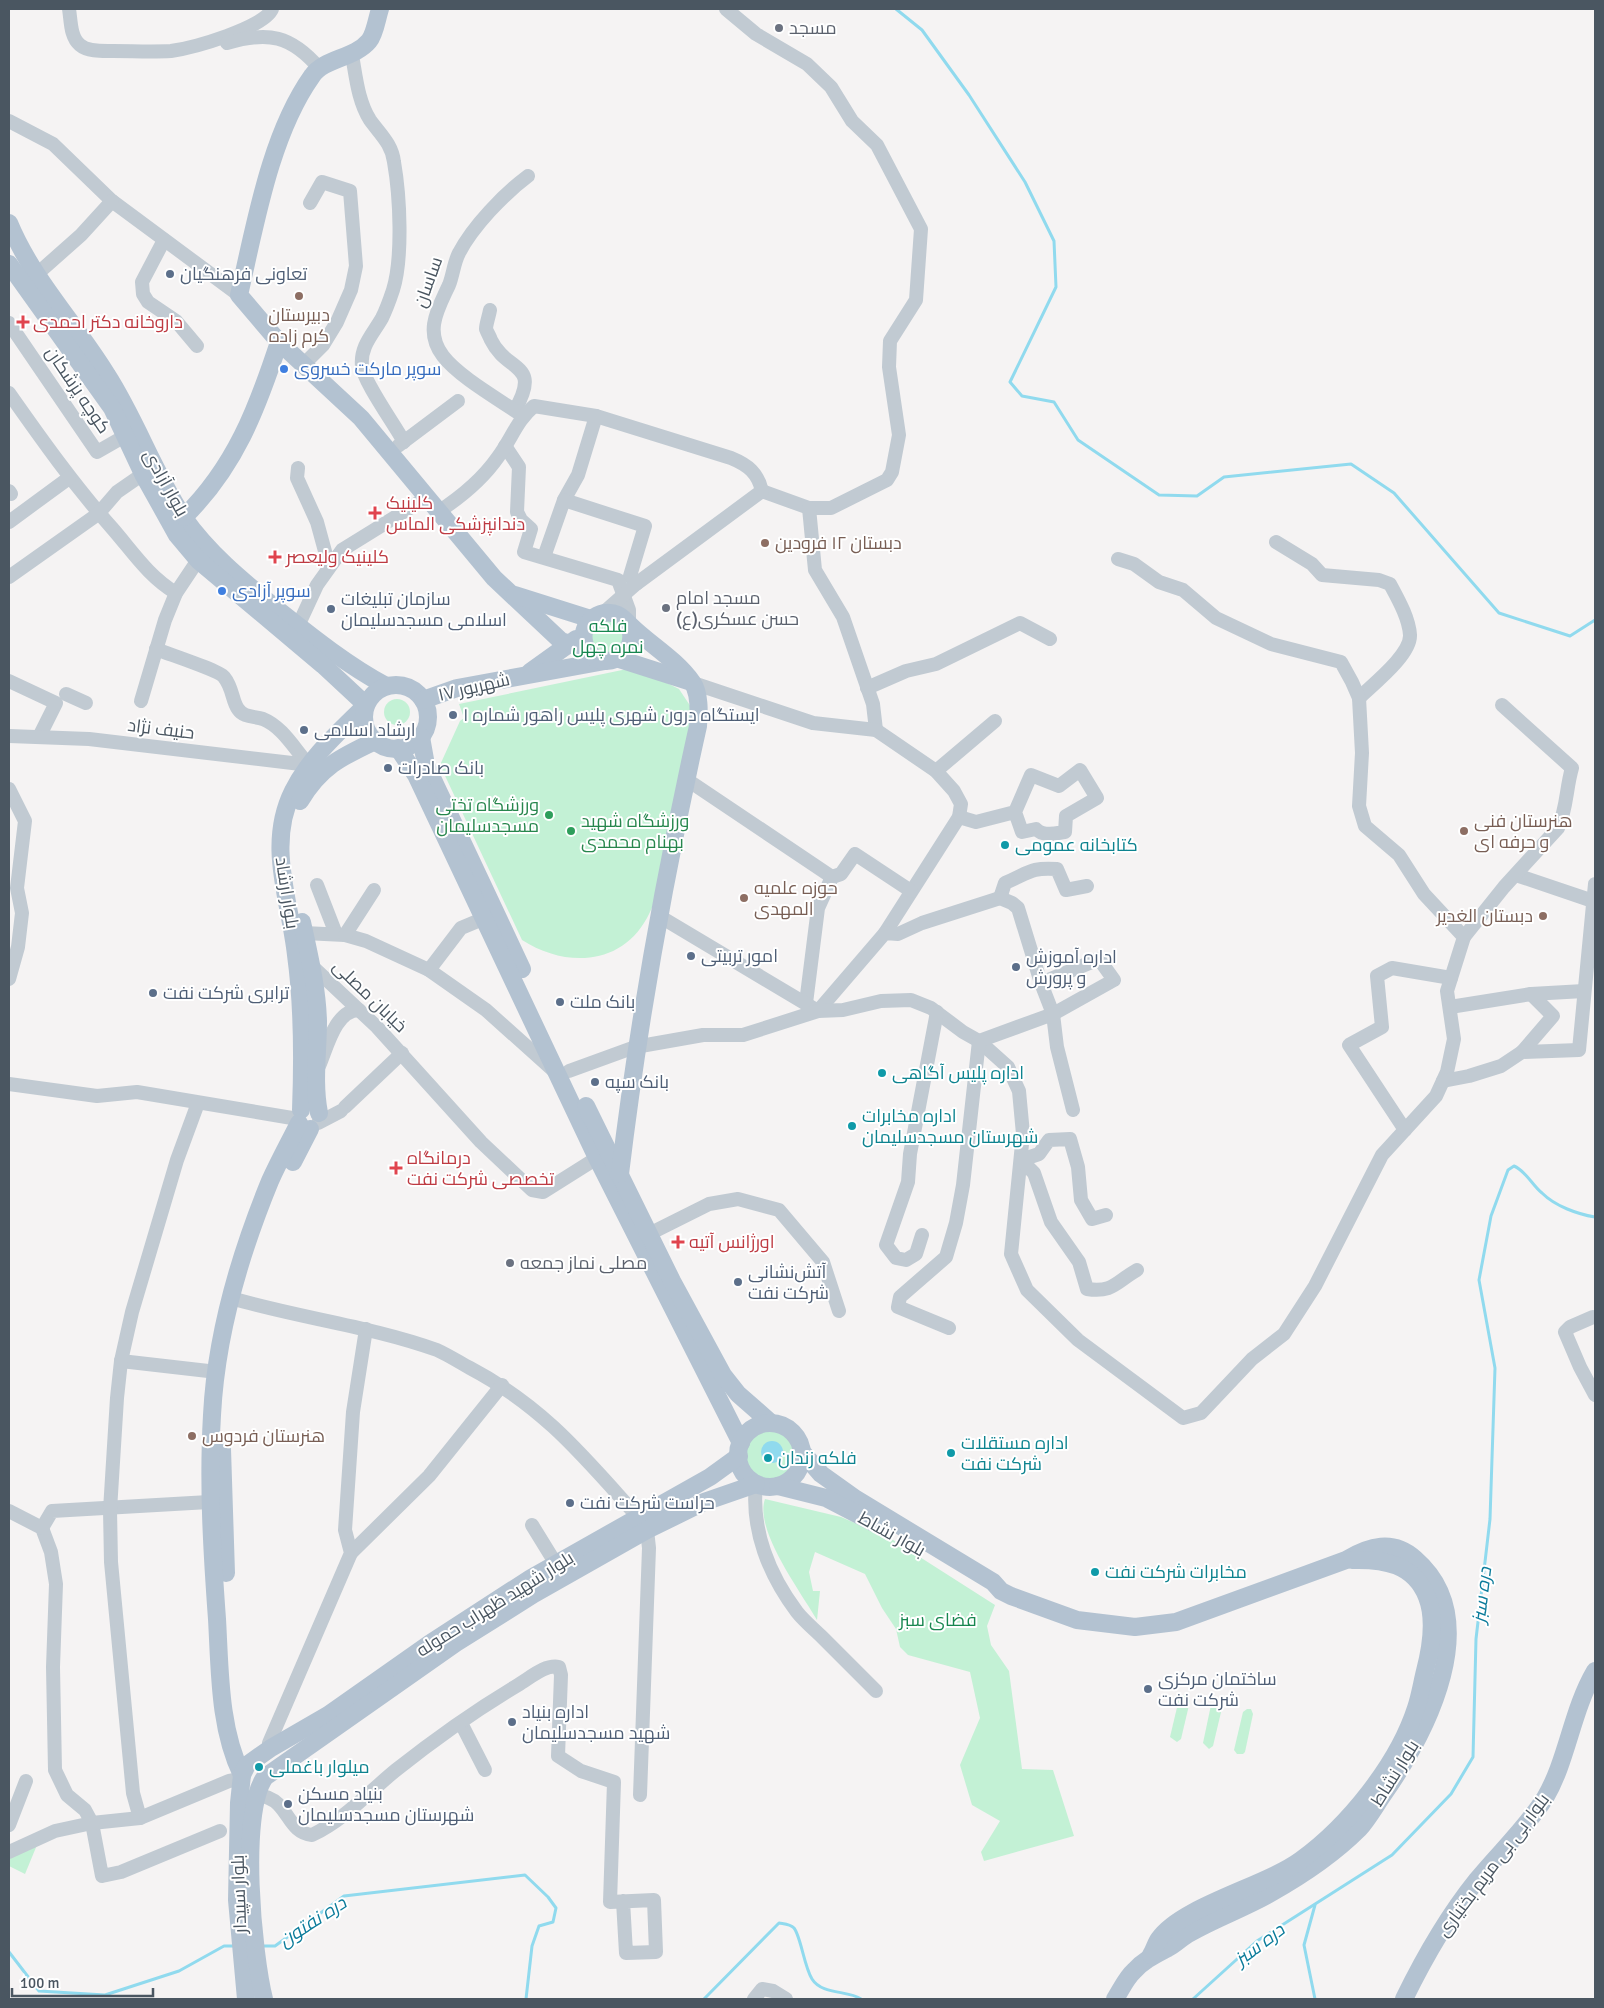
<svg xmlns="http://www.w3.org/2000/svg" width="1604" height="2008" viewBox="0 0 1604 2008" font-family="Signika,Cairo,sans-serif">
<rect width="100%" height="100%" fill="#f5f3f3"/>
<g fill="#c3f1d5">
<polygon points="600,618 624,625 624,650 599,655 588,633"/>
<path d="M627 669 663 681 679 689 693 710C685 752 677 795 668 837 663 864 661 893 647 918 620 967 564 967 522 940L440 765 460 721 464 718 459 704Z"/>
<circle cx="397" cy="712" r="13"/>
<circle cx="771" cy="1453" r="26"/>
<path d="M765 1499 841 1517 890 1538 995 1605 987 1626 991 1645 1009 1671 1022 1769 1053 1770 1074 1836 984 1861 981 1852 1000 1821 972 1805 960 1765 980 1718 970 1672 908 1655 900 1647 896 1629 882 1608 865 1574 815 1552 809 1572 813 1591H820L817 1620C801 1592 754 1530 765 1499Z"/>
<polygon points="1184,1695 1187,1696 1190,1701 1181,1739 1177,1742 1170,1737 1179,1699"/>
<polygon points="1216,1702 1219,1703 1222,1708 1213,1746 1209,1749 1203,1743 1211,1705"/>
<polygon points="1247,1709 1251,1709 1253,1714 1245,1752 1243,1754 1237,1754 1234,1750 1243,1712"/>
<polygon points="37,1845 25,1874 9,1866 9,1858"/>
</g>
<circle fill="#90daee" cx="772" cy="1452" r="11"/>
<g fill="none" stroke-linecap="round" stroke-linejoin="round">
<g stroke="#90daee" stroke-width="3">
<polyline points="896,9 922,30 969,95 1025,182 1054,241 1056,287 1010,382 1022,396 1054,402 1078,440 1159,495 1197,496 1224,477 1351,464 1394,493 1499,613 1570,636 1595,620"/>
<polyline points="1315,1905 1304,1945 1315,1999"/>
<polyline points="262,1946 275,1946 344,1896 525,1875 548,1897 556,1908 553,1922 539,1926 532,1946 526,1999"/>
<polyline points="9,1952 39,1991 105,1995 179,1971 224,1946 236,1946"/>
<path d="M704 1999 779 1923C784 1924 790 1924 794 1928 801 1937 804 1966 812 1979 822 1995 848 1990 861 1999"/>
<path d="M1193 1999 1257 1941 1392 1855 1451 1794 1473 1757 1476 1639 1490 1519 1495 1368 1479 1280 1491 1216 1508 1170 1514 1166C1526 1171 1532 1185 1542 1193 1555 1206 1577 1214 1595 1217"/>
</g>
<g stroke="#c1cad2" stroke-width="14">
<path d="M69 9C71 20 70 37 80 45 88 52 103 51 113 51 132 51 152 52 171 51 193 48 264 28 272 9"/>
<polyline points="726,9 756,34 807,64 831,87 852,121 877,145 921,229 916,300 890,341 889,367 899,435 892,472 887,480 831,508 809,508 762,491"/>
<path d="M227 43C268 31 291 35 320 69"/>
<path d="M352 55C356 77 358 101 370 120 380 134 392 144 394 162 400 196 403 258 393 290 390 299 386 310 382 318 373 334 360 346 362 366 363 381 395 425 404 442"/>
<polyline points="9,121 53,144 112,201 239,295"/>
<polyline points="164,240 142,282 143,294 148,302 176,321 197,346"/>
<polyline points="37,274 81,235 112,201"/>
<path d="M490 310C489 316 486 324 486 329 487 332 490 337 491 340 507 373 542 362 515 410"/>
<polyline points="9,323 97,452 125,436"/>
<polyline points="305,363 323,345 337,322 351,290 356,266 350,191 322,182 310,203"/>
<path d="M9 393C42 440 74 485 112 528 133 552 148 576 176 593"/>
<path d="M523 416C500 400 459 377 443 356 424 331 438 309 449 285 453 275 454 262 459 253 473 226 504 194 528 176"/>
<polyline points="596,416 578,475 564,500 645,526 630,576 636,584"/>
<polyline points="398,446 458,401"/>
<polyline points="505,446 519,467 517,512 521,520 531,529 524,552 618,580 629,610 629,625"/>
<polyline points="298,468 297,478 317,522 329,566"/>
<polyline points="9,491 11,494"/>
<polyline points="809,508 815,570 843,617 873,704 876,730"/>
<path d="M438 512C461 497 482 480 498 457 511 440 517 420 534 406L596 416 731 458C748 465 758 473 762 491"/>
<polyline points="9,522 69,478"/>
<path d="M1276 542 1312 564 1322 575 1379 580 1390 584C1398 599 1409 618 1410 635 1411 655 1372 685 1359 698"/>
<polyline points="544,557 564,500"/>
<polyline points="9,577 98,514 117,492 143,474"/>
<polyline points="603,613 636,584 762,491"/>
<polyline points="298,626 317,585 342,550 426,498"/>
<path d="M156 649C168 654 218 670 224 677 233 688 232 701 238 709 244 718 254 716 263 719 283 727 295 750 309 765"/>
<polyline points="9,681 56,703 39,737"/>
<polyline points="693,683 813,723 876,730 936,771 954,791 961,804 959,817 885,933"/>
<polyline points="867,688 906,671 936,664 1020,623 1050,639"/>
<polyline points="66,694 86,703"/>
<polyline points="141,701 165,620 176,593 198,560"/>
<polyline points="9,736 89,739 309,765"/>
<polyline points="936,771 995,721"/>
<polyline points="686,779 832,877 818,908 806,1003"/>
<polyline points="9,789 25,821 17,888 22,913 18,947 9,979"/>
<path d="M959 817 976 822 1015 812 1022 832 1036 829C1043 837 1056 833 1065 832L1066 816 1097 798 1080 770 1059 786 1031 775 1015 812"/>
<polyline points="1516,875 1593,901"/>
<polyline points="832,877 841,874 855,854 911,891"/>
<polyline points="317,885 336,934"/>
<path d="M1000 898 1005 883C1029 873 1030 867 1057 869L1066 890 1087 886"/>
<polyline points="659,916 818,1011 885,933 898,934 922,923 1000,898 1012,903 1018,908 1041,983"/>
<polyline points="304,933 345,935 366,941 429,970 486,1010 553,1070"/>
<polyline points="345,935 374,890"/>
<path d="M1464 937 1504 887 1558 828C1567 809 1566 788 1572 768L1502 705"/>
<polygon points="1099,959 1114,980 1053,1014 1041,983"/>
<polyline points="312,966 377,1027 481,1142 532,1190 543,1192 597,1158"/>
<polyline points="429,970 461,928 485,918"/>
<polyline points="1450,1007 1531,994 1584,991"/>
<polyline points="1522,1052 1553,1016 1531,994"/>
<path d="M319 1066C327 1048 335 1010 359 1010"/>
<polyline points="569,1071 635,1047 703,1035 743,1035 818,1011 843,1010 881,1001 911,1000 931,1008 963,1032 979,1041 1008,1067 1019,1091 1023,1134 1011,1254 1027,1290 1078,1340 1183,1418 1201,1413 1252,1359 1284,1334 1315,1286 1382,1155 1436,1096 1447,1072 1454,1039 1447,991 1464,937 1424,894 1399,855 1365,826 1359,806 1362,753 1359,698 1352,682 1341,662 1271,644 1216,618 1183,590 1159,582 1134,564 1118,559"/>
<polyline points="1443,1081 1469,1076 1501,1066 1522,1052 1579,1050 1595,884"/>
<polyline points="9,1084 97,1096 137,1092 298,1119"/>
<polyline points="345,1107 402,1053"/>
<polyline points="318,1123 341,1111"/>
<polyline points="1405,1130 1349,1045 1382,1027 1377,976 1392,968 1451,978"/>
<path d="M1106 1215 1092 1219 1081 1200 1078 1167 1070 1139 1049 1140 1039 1154 1021 1160 1034 1173 1051 1222 1079 1262 1087 1289C1113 1293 1116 1282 1137 1270"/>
<polyline points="649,1234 709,1204 738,1199 779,1210 823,1262 839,1311"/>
<polyline points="922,1235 916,1254 906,1260 896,1258 886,1245 908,1182 910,1154 937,1012"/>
<path d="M231 1298C299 1318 370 1326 437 1350 448 1355 459 1362 470 1368 544 1407 584 1457 638 1517"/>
<polyline points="1593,1317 1570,1327 1565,1332 1580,1367 1595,1395"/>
<polyline points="949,1328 898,1307 900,1297 946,1257 956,1223 963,1185 979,1041 1053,1014 1057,1047 1073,1110"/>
<polyline points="121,1361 217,1372"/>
<path d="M756 1484C751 1530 769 1575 797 1612 804 1621 814 1629 822 1637 840 1655 858 1673 876 1691"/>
<polyline points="9,1511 42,1528 51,1552 56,1584 53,1667 55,1770 67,1795 85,1810 92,1823 102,1876 121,1872 220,1831"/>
<polyline points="532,1525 556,1564"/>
<polyline points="42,1528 52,1511 209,1502"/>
<polyline points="351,1553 429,1476 502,1385"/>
<polyline points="461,1723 485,1770"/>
<polyline points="271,1748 269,1743 351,1553 345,1530 353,1412 366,1329"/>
<path d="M256 1794C264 1796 272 1798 278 1804 290 1816 293 1833 312 1835 344 1820 369 1792 396 1770 435 1739 476 1710 518 1685 530 1678 545 1664 559 1667L561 1675 558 1756 581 1771 614 1782 610 1902 654 1900 656 1952 626 1953 623 1901"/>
<polyline points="640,1795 649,1548 647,1530"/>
<polyline points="140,1818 133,1793 111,1562 110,1510 117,1398 121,1361 132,1312 177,1160 198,1103"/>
<polyline points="9,1825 26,1781"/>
<polyline points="9,1852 55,1831 92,1823 140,1818 229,1781 241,1779"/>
<polyline points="754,1999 762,1989 773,1991 786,1999"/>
</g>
<g stroke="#b3c2d1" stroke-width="18">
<path d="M380 9C377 18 375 34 369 41 354 59 324 58 312 76 270 135 255 226 239 295L279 342 361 418 494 578 561 641 587 650"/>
<path d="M9 223C32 279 76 324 107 375 136 420 154 473 184 518 209 554 244 582 278 610 312 637 347 665 386 686"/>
<path d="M9 264 112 408 143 474 177 535 198 560 323 665 366 705C339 732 310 757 293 791 266 845 290 900 296 955 303 1006 303 1058 301 1110"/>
<path d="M184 517C235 467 257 409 279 342"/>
<polyline points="515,595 591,619"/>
<polyline points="619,659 688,681"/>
<polyline points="530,672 576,639"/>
<circle cx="396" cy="717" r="32"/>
<polyline points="423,700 457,688 605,661"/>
<polyline points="421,737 426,765 522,969"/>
<polyline points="398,748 416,775 597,1158 741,1443"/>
<path d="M300 801C320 767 341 757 375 741"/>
<path d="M302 922C309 955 317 987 318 1021 318 1052 313 1082 319 1113"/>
<polyline points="586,1106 672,1281 723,1375 738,1394 771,1423"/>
<polyline points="293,1162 310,1129"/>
<path d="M620 1174C638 1024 665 874 698 726 699 713 700 693 692 682 676 659 649 644 630 625 626 622 623 617 618 615 599 606 578 625 585 645 596 675 642 659 629 625"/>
<circle cx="770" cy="1455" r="32"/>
<polyline points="222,1449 226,1573"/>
<path d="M802 1452 821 1474 856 1499 993 1582 1001 1591 1011 1596 1077 1620 1135 1627 1176 1622 1346 1560C1369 1546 1393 1539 1415 1559 1485 1620 1427 1731 1385 1792 1377 1803 1369 1818 1359 1829 1333 1855 1303 1875 1271 1893 1245 1908 1216 1918 1190 1933 1182 1937 1176 1944 1168 1948 1155 1955 1144 1960 1134 1971 1126 1978 1121 1990 1115 1999"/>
<polyline points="778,1486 826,1498 878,1525"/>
<path d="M242 1775C219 1728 220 1671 217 1619 212 1551 208 1484 212 1415 216 1336 240 1254 270 1181 279 1161 289 1143 299 1123"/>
<path d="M1151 1955C1154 1950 1156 1943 1159 1939 1182 1906 1266 1886 1301 1860 1348 1826 1398 1764 1416 1708 1420 1696 1422 1683 1425 1671 1431 1648 1436 1620 1427 1597 1414 1564 1384 1559 1352 1560"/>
<polyline points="246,1999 237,1900 239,1803 242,1775 247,1765 271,1748 328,1715 429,1644 531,1578 710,1477 739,1456"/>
<path d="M264 1999C253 1955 239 1813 265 1777L456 1643 534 1594 647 1530 704 1502 756 1484"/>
<path d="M1404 1999C1424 1958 1448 1916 1477 1880 1499 1853 1527 1827 1545 1798 1567 1761 1572 1710 1595 1671"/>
</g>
</g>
<g fill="#6b7280" stroke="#fff" stroke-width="2">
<circle cx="779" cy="28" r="5"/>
<circle cx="666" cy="608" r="5"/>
<circle cx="510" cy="1263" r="5"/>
</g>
<g fill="#5c6f8a" stroke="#fff" stroke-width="2">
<circle cx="170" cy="274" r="5"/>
<circle cx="331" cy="609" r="5"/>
<circle cx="453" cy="715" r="5"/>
<circle cx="304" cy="730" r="5"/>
<circle cx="388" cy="768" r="5"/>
<circle cx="691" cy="956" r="5"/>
<circle cx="1016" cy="967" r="5"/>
<circle cx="153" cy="993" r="5"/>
<circle cx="560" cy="1002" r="5"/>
<circle cx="595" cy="1082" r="5"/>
<circle cx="738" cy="1282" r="5"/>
<circle cx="570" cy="1503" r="5"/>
<circle cx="1148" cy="1689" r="5"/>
<circle cx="512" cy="1722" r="5"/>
<circle cx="288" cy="1804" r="5"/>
</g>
<g fill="#8d6e63" stroke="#fff" stroke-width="2">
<circle cx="299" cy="296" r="5"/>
<circle cx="765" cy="543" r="5"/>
<circle cx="1464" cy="831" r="5"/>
<circle cx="744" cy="898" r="5"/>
<circle cx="1543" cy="916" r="5"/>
<circle cx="192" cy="1436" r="5"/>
</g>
<g fill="#e0444e" stroke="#fff" stroke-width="2">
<path d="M20.5 314.5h5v5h5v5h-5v5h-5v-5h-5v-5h5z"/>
<path d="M372.5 505.5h5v5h5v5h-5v5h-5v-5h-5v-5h5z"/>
<path d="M272.5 549.5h5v5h5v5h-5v5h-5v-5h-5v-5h5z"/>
<path d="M393.5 1160.5h5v5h5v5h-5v5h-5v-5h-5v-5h5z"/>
<path d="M675.5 1234.5h5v5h5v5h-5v5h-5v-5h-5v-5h5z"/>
</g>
<g fill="#3f7fe0" stroke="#fff" stroke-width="2">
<circle cx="284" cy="369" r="5"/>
<circle cx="222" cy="591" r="5"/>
</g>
<g fill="#2e9e5b" stroke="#fff" stroke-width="2">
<circle cx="549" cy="815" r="5"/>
<circle cx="571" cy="831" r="5"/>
</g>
<g fill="#0f9aa8" stroke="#fff" stroke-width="2">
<circle cx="1005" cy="845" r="5"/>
<circle cx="882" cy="1073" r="5"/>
<circle cx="852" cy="1126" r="5"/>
<circle cx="951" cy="1453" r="5"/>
<circle cx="768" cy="1458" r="5"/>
<circle cx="1095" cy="1572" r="5"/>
<circle cx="259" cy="1767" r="5"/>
</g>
<g text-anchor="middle" stroke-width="4" stroke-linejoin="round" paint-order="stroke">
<g font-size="18" fill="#5b616d" stroke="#fff" text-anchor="start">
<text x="789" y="34">مسجد</text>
<text x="676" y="604">مسجد امام<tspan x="676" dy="21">حسن عسکری(ع)</tspan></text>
<text x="520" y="1269">مصلی نماز جمعه</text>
</g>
<g font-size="18" fill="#4e5e75" stroke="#fff" text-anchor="start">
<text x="180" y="280">تعاونی فرهنگیان</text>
<text x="341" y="605">سازمان تبلیغات<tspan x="341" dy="21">اسلامی مسجدسلیمان</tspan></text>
<text x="463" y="721">ایستگاه درون شهری پلیس راهور شماره ۱</text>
<text x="314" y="736">ارشاد اسلامی</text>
<text x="398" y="774">بانک صادرات</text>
<text x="701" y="962">امور تربیتی</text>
<text x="1026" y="963">اداره آموزش<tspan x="1026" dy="21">و پرورش</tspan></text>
<text x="163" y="999">ترابری شرکت نفت</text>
<text x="570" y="1008">بانک ملت</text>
<text x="605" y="1088">بانک سپه</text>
<text x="748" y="1278">آتش‌نشانی<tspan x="748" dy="21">شرکت نفت</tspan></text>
<text x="580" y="1509">حراست شرکت نفت</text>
<text x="1158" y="1685">ساختمان مرکزی<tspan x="1158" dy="21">شرکت نفت</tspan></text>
<text x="522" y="1718">اداره بنیاد<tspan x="522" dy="21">شهید مسجدسلیمان</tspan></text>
<text x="298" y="1800">بنیاد مسکن<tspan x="298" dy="21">شهرستان مسجدسلیمان</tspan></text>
</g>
<g font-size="18" fill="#4a5661" stroke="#fff">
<text transform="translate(428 282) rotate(-70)" y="6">ساسان</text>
<text transform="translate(78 390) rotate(56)" y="6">کوچه پزشکان</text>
<text transform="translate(166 483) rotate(61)" y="6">بلوار آزادی</text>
<text transform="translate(474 687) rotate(-13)" y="6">۱۷ شهریور</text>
<text transform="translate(161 729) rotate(7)" y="6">حنیف نژاد</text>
<text transform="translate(287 893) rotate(81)" y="6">بلوار ارشاد</text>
<text transform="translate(370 996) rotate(44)" y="6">خیابان مصلی</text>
<text transform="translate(892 1534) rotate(29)" y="6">بلوار نشاط</text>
<text transform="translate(495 1604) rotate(-32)" y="6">بلوار شهید ظهراب حموله</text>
<text transform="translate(1395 1773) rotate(-58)" y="6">بلوار نشاط</text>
<text transform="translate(1493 1865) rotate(-53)" y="6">بلوار بی بی مریم بختیاری</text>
<text transform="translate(239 1894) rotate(-92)" y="6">بلوار سپیدار</text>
</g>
<g font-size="18" fill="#785e54" stroke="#fff" text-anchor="start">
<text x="299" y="321" text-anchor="middle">دبیرستان<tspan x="299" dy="21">کرم زاده</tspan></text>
<text x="775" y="549">دبستان ۱۲ فرودین</text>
<text x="1474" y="827">هنرستان فنی<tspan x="1474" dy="21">و حرفه ای</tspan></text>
<text x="754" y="894">حوزه علمیه<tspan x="754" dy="21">المهدی</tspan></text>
<text x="1533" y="922" text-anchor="end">دبستان الغدیر</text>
<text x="202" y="1442">هنرستان فردوس</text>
</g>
<g font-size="18" fill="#be3a42" stroke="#fff" text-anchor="start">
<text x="33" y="328">داروخانه دکتر احمدی</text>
<text x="386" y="509">کلینیک<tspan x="386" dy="21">دندانپزشکی الماس</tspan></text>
<text x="286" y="563">کلینیک ولیعصر</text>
<text x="407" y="1164">درمانگاه<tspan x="407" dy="21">تخصصی شرکت نفت</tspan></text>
<text x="689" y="1248">اورژانس آتیه</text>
</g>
<g font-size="18" fill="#366cbe" stroke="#fff" text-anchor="start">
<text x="294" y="375">سوپر مارکت خسروی</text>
<text x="232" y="597">سوپر آزادی</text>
</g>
<g font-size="18" fill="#17864f" stroke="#fff">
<text x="608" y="632">فلکه<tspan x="608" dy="21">نمره چهل</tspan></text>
<text x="938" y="1626">فضای سبز</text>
</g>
<g font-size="18" fill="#27864d" stroke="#fff" text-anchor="end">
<text x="539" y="811">ورزشگاه تختی<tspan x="539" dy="21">مسجدسلیمان</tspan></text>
<text x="581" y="827" text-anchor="start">ورزشگاه شهید<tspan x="581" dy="21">بهنام محمدی</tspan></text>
</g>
<g font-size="18" fill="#0d838f" stroke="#fff" text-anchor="start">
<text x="1015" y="851">کتابخانه عمومی</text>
<text x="892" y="1079">اداره پلیس آگاهی</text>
<text x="862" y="1122">اداره مخابرات<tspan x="862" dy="21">شهرستان مسجدسلیمان</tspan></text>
<text x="961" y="1449">اداره مستقلات<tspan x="961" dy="21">شرکت نفت</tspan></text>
<text x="778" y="1464">فلکه زندان</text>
<text x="1105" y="1578">مخابرات شرکت نفت</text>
<text x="269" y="1773">میلوار باغملی</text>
</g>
<g font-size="19" font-style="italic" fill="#0c7c9b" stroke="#fff">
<text transform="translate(1481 1595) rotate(-83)" y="7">دره سبز</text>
<text transform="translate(312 1921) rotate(-33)" y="7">دره نفتون</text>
<text transform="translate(1259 1944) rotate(-37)" y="7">دره سبز</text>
</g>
</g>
<rect width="1604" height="2008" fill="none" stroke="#4a5661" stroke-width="20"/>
<path d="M12 1988v8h141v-8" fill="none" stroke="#4a5661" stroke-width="2.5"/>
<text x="20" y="1988" font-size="15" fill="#4a5661" stroke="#ffffff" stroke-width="4" paint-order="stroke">100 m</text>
</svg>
